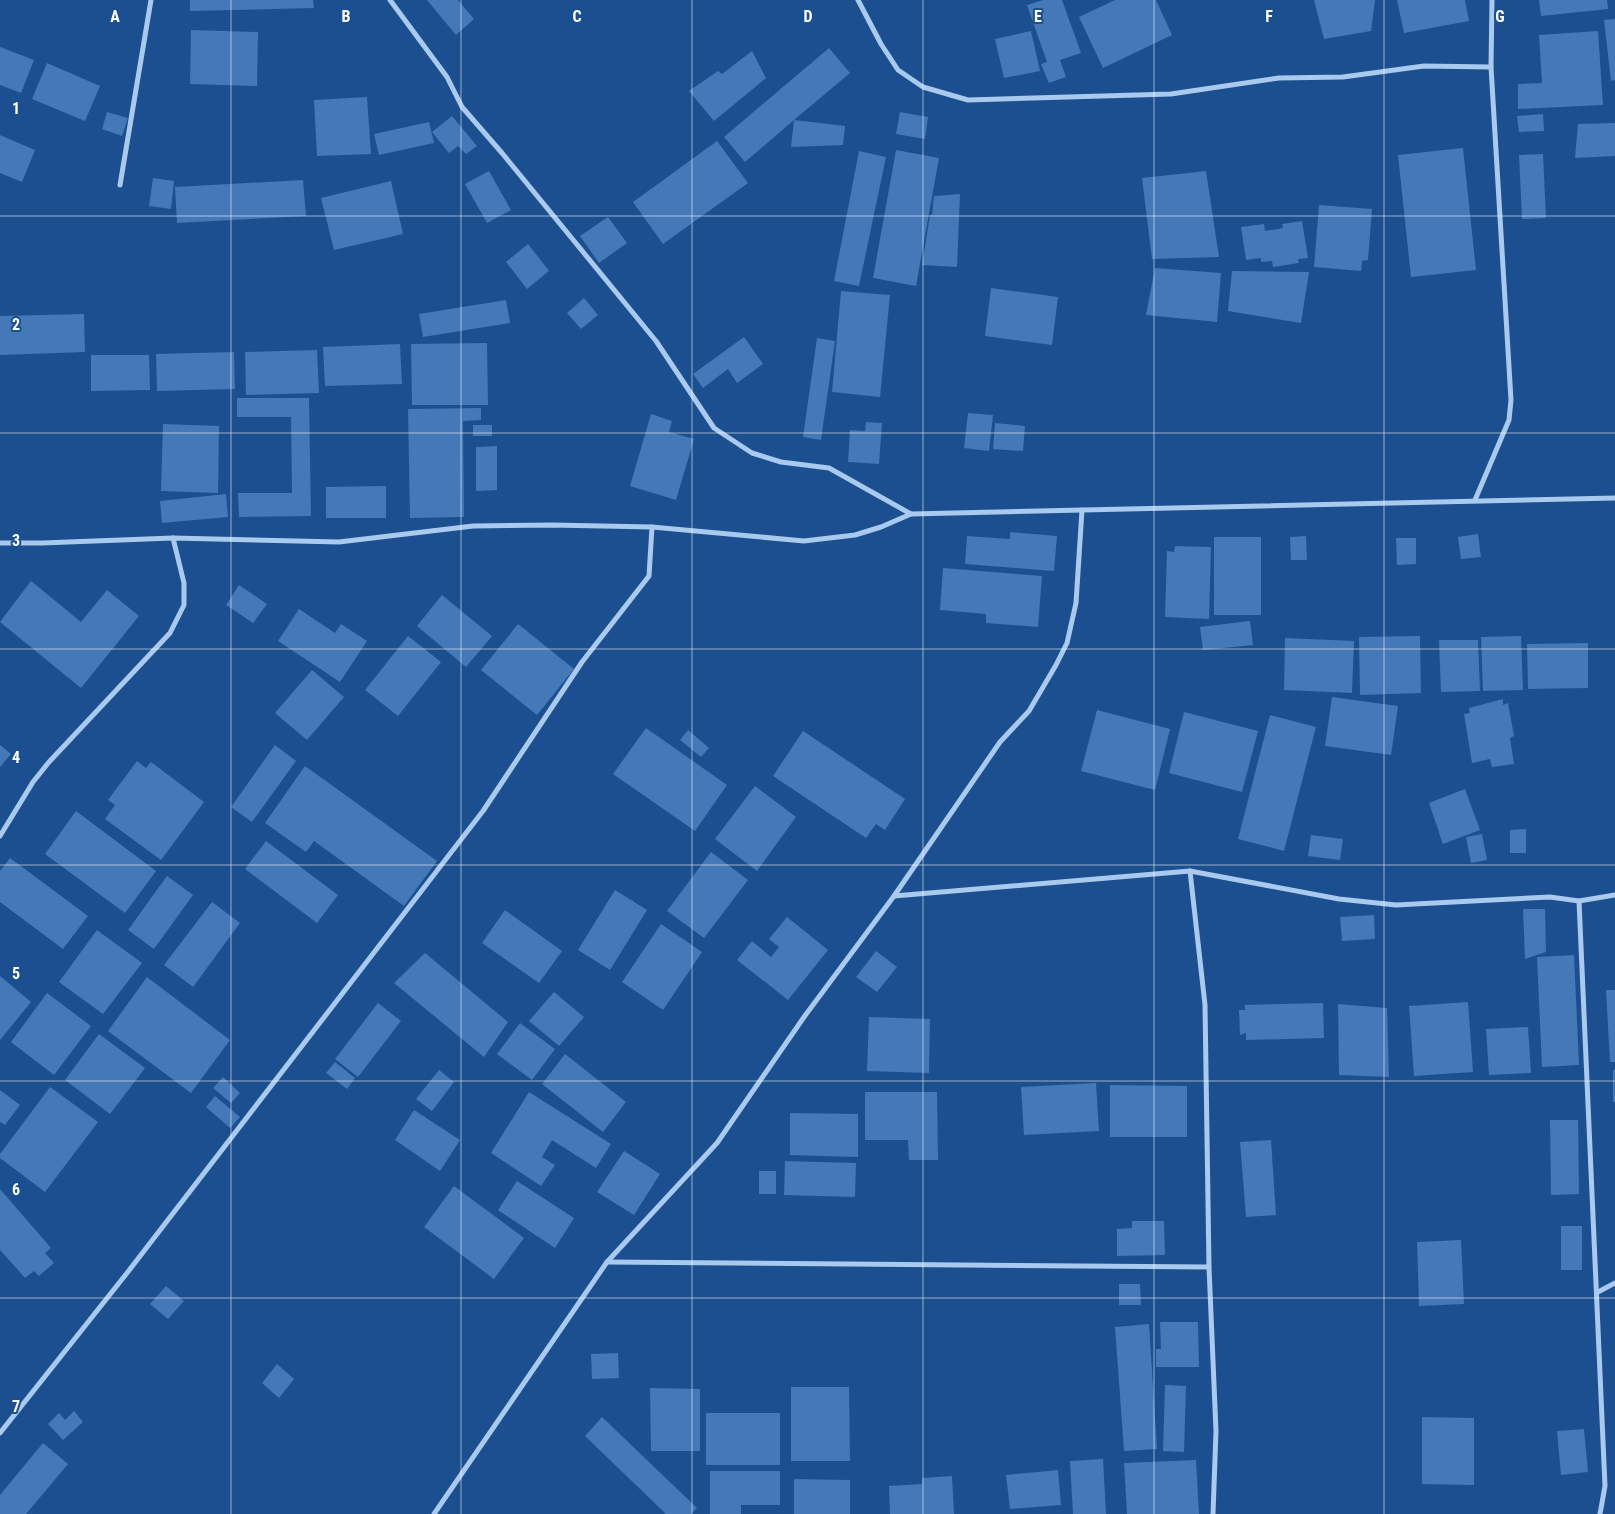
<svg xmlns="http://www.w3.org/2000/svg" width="1615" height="1514" viewBox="0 0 1615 1514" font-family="'Roboto Condensed',sans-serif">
<rect width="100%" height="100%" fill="#1b4f8f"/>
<g fill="#4478b7">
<polygon points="190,0 313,0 314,8 190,11"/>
<polygon points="427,0 458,0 474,19 456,35"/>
<polygon points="1043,0 1062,0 1081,53 1060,60 1066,77 1049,83 1041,64 1047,62 1027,5"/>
<polygon points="1115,0 1156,0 1172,35 1103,68 1079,17"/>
<polygon points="1314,0 1375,0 1371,31 1324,39"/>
<polygon points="1397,0 1465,0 1469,21 1404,33"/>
<polygon points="1539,0 1607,0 1608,9 1541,16"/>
<polygon points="1615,19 1615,80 1611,81 1604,20"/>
<polygon points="191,30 258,32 257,86 190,84"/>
<polygon points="1031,31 1040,71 1004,78 995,39"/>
<polygon points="1598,31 1603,105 1518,109 1518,84 1542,83 1539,35"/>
<polygon points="0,47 34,60 21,93 0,85"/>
<polygon points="829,48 850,73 794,120 845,126 843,145 791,147 794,120 745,162 724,137"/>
<polygon points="752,51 766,78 714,121 689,91 718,71 722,74"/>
<polygon points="47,63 100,86 85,121 32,99"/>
<polygon points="367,97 371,154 317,156 314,100"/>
<polygon points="107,112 128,118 122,136 102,129"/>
<polygon points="900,112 928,117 925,139 896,134"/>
<polygon points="1543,114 1544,131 1519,132 1517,116"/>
<polygon points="452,116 477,146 466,154 458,146 449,153 432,132"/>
<polygon points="429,122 434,143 379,155 374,134"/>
<polygon points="1615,123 1615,156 1575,158 1578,124"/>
<polygon points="0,135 35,150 22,182 0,173"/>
<polygon points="717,141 748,183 663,244 633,202"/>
<polygon points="1463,148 1476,270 1411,277 1398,155"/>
<polygon points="896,150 939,158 916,286 873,278"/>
<polygon points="859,151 886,157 859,286 834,281"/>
<polygon points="1543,154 1546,218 1522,219 1519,155"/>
<polygon points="489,171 511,210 487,223 465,184"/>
<polygon points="1206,171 1219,257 1152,259 1142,178"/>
<polygon points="153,178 174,181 171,209 149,206"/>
<polygon points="303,180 306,216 177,223 175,187"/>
<polygon points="391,181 403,234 334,250 321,198"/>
<polygon points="960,194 957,267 922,265 930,215 932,215 934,196"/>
<polygon points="1319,205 1372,209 1368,260 1362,261 1361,271 1314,267"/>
<polygon points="608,217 627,243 599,263 580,236"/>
<polygon points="1302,221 1308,258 1298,259 1299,263 1273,267 1272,261 1261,262 1261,258 1246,260 1241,227 1264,224 1265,231 1283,228 1282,224"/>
<polygon points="528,244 549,271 527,289 506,262"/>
<polygon points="1155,268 1221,273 1217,322 1146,315"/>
<polygon points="1232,271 1309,272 1301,323 1228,311"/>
<polygon points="991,288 1058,297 1052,345 985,336"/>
<polygon points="841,291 890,295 880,397 832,392"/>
<polygon points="584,298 598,315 581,329 567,313"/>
<polygon points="506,300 510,323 423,337 419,314"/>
<polygon points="84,314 85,352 0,355 0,316"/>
<polygon points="744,337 763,364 737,383 728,369 703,388 693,374"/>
<polygon points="817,338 835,341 821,440 803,437"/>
<polygon points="487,343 488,405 412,405 411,344"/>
<polygon points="400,344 402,384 325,386 323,347"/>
<polygon points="317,350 319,393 246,395 245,352"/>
<polygon points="234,352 235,389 157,391 156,354"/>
<polygon points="91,355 149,355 150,390 91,391"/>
<polygon points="237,398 309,398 311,516 239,517 238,493 292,493 291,417 237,417"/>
<polygon points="481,408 481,420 463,421 464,517 410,518 408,409"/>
<polygon points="968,413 993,415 989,451 964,448"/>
<polygon points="651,414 672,421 669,432 694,439 676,500 630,486"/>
<polygon points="866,422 882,423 879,464 848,462 850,430 865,431"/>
<polygon points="995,423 1025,426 1023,451 993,449"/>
<polygon points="163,424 219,426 218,493 161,491"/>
<rect x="473" y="425" width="19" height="11"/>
<polygon points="497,446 497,490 476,491 476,447"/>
<polygon points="386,486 386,518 326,518 326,487"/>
<polygon points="226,494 228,517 162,523 160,501"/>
<polygon points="1010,532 1057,536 1054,571 965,564 967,536 1010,539"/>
<polygon points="1478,534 1481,557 1461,559 1458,537"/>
<polygon points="1306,536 1307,560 1291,560 1290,537"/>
<rect x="1214" y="537" width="47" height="78"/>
<polygon points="1396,538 1416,538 1416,564 1397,565"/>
<polygon points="1175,546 1211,547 1209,619 1165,617 1167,551 1174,552"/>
<polygon points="943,568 1042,576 1038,627 986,623 986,614 940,610"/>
<polygon points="31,581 81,622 107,590 139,616 81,688 0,622"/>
<polygon points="239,585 267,604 253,623 226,605"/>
<polygon points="442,595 492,636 466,667 417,626"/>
<polygon points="299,609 335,633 341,624 367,641 340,682 278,641"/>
<polygon points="1250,621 1253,645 1203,650 1200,627"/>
<polygon points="518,624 574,669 537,715 481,670"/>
<polygon points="408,636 441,662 398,716 365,690"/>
<polygon points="1420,636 1421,693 1360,695 1359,637"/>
<polygon points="1521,636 1523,690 1483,691 1481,637"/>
<polygon points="1285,638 1354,641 1352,693 1284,690"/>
<polygon points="1439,640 1478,640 1480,691 1441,692"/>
<polygon points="1588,643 1588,688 1528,689 1527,644"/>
<polygon points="312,670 344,697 307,740 275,713"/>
<polygon points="1332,697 1398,706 1391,755 1325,746"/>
<polygon points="1503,699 1503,705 1508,703 1514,736 1510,738 1514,764 1492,767 1490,759 1472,763 1464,714 1470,713 1469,708"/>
<polygon points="1097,710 1170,729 1155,790 1081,771"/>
<polygon points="1184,712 1258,731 1242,792 1169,773"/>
<polygon points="1270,715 1316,727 1284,851 1238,839"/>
<polygon points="646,728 727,785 695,831 613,774"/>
<polygon points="688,730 709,748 701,757 680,740"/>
<polygon points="803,731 905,799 885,830 876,824 866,838 773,776"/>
<polygon points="0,745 11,754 0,767"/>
<polygon points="275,745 296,761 252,822 231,807"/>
<polygon points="137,761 146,768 151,762 204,802 161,860 105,819 115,805 108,800"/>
<polygon points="305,766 437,861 404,906 314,841 306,852 265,823"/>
<polygon points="755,786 796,817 757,871 715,839"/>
<polygon points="1465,789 1480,830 1443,844 1429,803"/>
<polygon points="76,811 156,871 125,913 45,854"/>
<polygon points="1526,829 1526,853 1510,853 1510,830"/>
<polygon points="1482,834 1487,860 1471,863 1466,837"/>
<polygon points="1311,835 1343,839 1340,860 1308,856"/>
<polygon points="266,841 338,895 317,923 245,869"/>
<polygon points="711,852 748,880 704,938 667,911"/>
<polygon points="10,858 88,916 63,949 0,902 0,871"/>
<polygon points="167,876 193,895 154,949 128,930"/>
<polygon points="615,890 647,910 610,970 578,950"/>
<polygon points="212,902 240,923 193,987 164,965"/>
<polygon points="1523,909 1545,909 1546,952 1525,959"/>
<polygon points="505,910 562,951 539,983 482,943"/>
<polygon points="1374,915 1375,939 1342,941 1340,917"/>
<polygon points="787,917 828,950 788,1000 737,960 752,941 771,957 779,947 769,939"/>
<polygon points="661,924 702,952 663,1010 622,982"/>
<polygon points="97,930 142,963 103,1014 59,982"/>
<polygon points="876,951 897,967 877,992 856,977"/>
<polygon points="425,953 508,1022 484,1057 394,983"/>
<polygon points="1574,955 1579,1065 1542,1067 1537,957"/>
<polygon points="0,976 31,1002 0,1040"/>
<polygon points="147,977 230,1040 191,1093 108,1031"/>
<polygon points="1606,990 1615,990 1615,1062 1610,1062"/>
<polygon points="554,992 584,1017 559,1046 529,1021"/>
<polygon points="47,993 91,1026 54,1075 11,1042"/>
<polygon points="1468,1002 1473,1072 1414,1076 1409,1006"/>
<polygon points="378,1003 401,1021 358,1077 335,1059"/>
<polygon points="1323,1003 1324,1038 1246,1040 1246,1033 1240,1035 1239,1010 1245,1010 1245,1005"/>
<polygon points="1338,1004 1387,1008 1389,1077 1339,1075"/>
<polygon points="869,1017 930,1019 929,1073 867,1071"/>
<polygon points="520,1023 555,1049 532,1080 497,1054"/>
<polygon points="1528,1027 1531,1073 1489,1075 1486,1029"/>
<polygon points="99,1034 145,1068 110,1114 65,1080"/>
<polygon points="565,1054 626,1102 603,1132 542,1084"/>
<polygon points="335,1062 355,1078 347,1089 326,1073"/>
<polygon points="439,1070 454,1082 432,1111 416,1099"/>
<rect x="1613" y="1070" width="2" height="32"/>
<polygon points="223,1077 240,1093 231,1103 213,1088"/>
<polygon points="1096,1083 1099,1131 1024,1135 1021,1087"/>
<polygon points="1110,1085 1187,1086 1187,1137 1110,1137"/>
<polygon points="50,1087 98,1122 45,1192 0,1158 0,1154"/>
<polygon points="0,1090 20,1105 5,1125 0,1122"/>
<polygon points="529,1092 611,1144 596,1168 552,1140 542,1157 555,1165 541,1186 491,1153"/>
<polygon points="865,1092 937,1092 938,1160 909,1160 908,1140 865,1140"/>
<polygon points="215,1096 240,1117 230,1128 206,1107"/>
<polygon points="414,1110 460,1140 440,1171 395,1140"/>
<polygon points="790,1113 858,1114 858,1157 790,1155"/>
<polygon points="1550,1120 1578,1120 1579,1194 1551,1195"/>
<polygon points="1271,1140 1276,1215 1246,1217 1240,1142"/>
<polygon points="624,1151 660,1174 634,1215 597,1192"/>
<polygon points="785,1161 856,1163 855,1197 784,1195"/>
<rect x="759" y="1171" width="17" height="23"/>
<polygon points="517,1181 574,1218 555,1248 498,1210"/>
<polygon points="454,1186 524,1238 494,1279 424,1227"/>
<polygon points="0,1189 51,1248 45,1253 54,1263 39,1276 34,1271 25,1278 0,1250"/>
<polygon points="1132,1221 1164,1221 1165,1255 1117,1256 1117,1229 1132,1228"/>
<rect x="1561" y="1226" width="21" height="44"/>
<polygon points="1461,1240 1464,1304 1419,1306 1417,1242"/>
<polygon points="1119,1284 1140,1284 1141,1305 1119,1305"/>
<polygon points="166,1286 184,1301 168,1319 150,1304"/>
<polygon points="1160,1322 1198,1322 1199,1367 1156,1367 1156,1349 1161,1349"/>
<polygon points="1149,1324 1157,1449 1124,1451 1115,1327"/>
<polygon points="618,1353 619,1378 592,1379 591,1354"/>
<polygon points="277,1364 294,1379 279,1398 262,1383"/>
<polygon points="1165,1385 1186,1386 1184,1452 1163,1451"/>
<polygon points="791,1387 849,1387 850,1461 791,1461"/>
<polygon points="650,1388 700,1389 700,1451 651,1451"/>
<polygon points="74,1411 83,1422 63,1440 48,1424 59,1413 65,1420"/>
<rect x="706" y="1413" width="74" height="52"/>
<polygon points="602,1417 697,1508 691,1514 666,1514 585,1436"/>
<polygon points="1422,1417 1474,1418 1474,1485 1422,1484"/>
<polygon points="1584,1429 1588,1472 1561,1475 1557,1431"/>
<polygon points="43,1443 68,1464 26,1514 0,1514 0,1495"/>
<polygon points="1103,1459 1106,1514 1073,1514 1070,1461"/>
<polygon points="1196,1460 1199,1514 1127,1514 1124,1463"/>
<polygon points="1058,1470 1061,1505 1010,1509 1006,1475"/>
<polygon points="710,1471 780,1471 780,1505 741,1505 741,1514 710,1514"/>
<polygon points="952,1476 954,1514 890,1514 889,1486 922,1484 922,1478"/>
<polygon points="794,1479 850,1480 850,1514 794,1514"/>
</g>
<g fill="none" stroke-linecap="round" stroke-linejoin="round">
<g stroke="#a9c9ee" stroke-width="5">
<polyline points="390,0 447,77 462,107 502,153 656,341 714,428 752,453 781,462 829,468 911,514"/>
<polyline points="858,0 881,44 898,70 923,87 968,100 1171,94 1279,78 1343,77 1424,66 1491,67"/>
<polyline points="120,185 151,0"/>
<polyline points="1475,500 1509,420 1511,400 1491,67 1492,0"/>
<polyline points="0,543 42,543 173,538 339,542 473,526 552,525 652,527 804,541 855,535 881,527 911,514 1615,498"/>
<polyline points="0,836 33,782 49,762 170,633 184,605 184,583 173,538"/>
<polyline points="1190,871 1205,1005 1209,1267 1216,1431 1213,1514"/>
<polyline points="894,896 1190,871 1339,899 1396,905 1550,897 1579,901 1615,895"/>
<polyline points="1579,901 1605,1486 1600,1514"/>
<polyline points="607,1262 1209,1267"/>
<polyline points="1598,1292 1615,1283"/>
<polyline points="0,1433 127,1273 483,811 582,662 649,576 652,527"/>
<polyline points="434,1514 607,1262 717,1143 804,1017 894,896 1000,742 1029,711 1056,665 1067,643 1076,603 1082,510"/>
</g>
</g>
<path fill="none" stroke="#fff" stroke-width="1" stroke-opacity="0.55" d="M231 0V1514M461 0V1514M692 0V1514M923 0V1514M1154 0V1514M1384 0V1514M0 216H1615M0 433H1615M0 649H1615M0 865H1615M0 1081H1615M0 1298H1615"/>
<g font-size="16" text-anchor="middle" font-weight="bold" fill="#fff" stroke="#1b4f8f" stroke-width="4" stroke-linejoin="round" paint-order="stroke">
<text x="115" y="22">A</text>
<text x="346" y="22">B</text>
<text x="577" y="22">C</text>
<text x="808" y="22">D</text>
<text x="1038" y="22">E</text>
<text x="1269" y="22">F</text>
<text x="1500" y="22">G</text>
<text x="16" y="114">1</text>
<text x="16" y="330">2</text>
<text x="16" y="546">3</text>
<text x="16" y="763">4</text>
<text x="16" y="979">5</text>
<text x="16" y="1195">6</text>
<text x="16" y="1412">7</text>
</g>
</svg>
